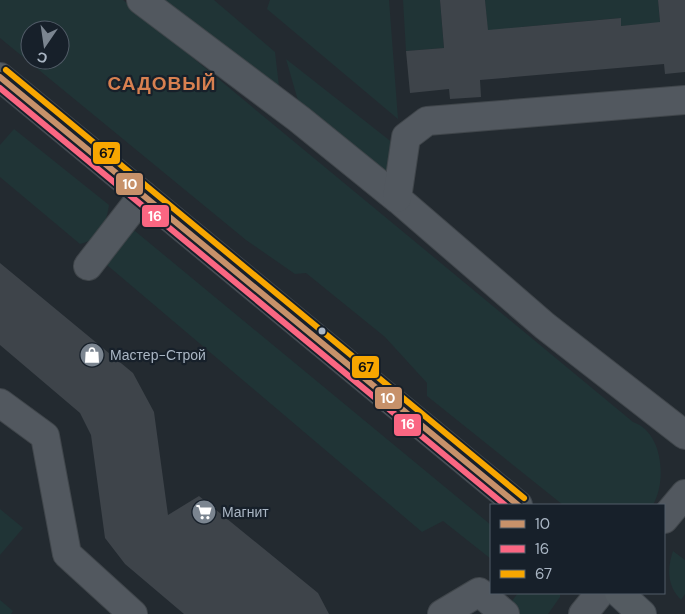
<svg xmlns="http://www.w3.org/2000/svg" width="685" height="614" viewBox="0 0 685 614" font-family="'DM Sans',sans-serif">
<rect width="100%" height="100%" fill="#232a30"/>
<g fill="#203436" fill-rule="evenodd">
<path d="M0 0H123L633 422C663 432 667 481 653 505H563L427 396V383L385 337 306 273 295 274 246 240 0 38ZM30 30H60V60H30Z"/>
<polygon points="164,0 214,0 275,52 280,95 164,2"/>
<polygon points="270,0 389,0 398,119 267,9"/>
<polygon points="403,0 440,0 444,48 406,51"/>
<polygon points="485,0 658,0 660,23 621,26 620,18 522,27 488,35"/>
<polygon points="286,59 398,147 388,182 301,111"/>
<path d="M14 129 109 205C106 225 100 239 80 244L0 177V145Z"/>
<polygon points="135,231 491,525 491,559 443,521 422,532 107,265 111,252 127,232"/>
<polygon points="0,509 23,528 0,555"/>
<path d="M673 551 685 560V594L681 600C667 586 667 569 673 551Z"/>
<polygon points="518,593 560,593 560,597 548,614 518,614 509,605"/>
<polygon points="0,600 13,611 11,614 0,614"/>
</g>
<g fill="#3e444a">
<polygon points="440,0 485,0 488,30 621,18 621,26 660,22 658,0 685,0 685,72 665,74 664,64 480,80 481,97 450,99 449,89 410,93 406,51 444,48"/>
<polygon points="0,263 133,373 154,412 168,515 199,496 318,593 329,614 184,614 125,564 105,538 91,435 80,413 0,345"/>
</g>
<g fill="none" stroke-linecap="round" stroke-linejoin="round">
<defs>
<g id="minor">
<polyline points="141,0 299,119 399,200 545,326 685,435"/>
<polyline points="397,198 406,137 427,121 685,100"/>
<polyline points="88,266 143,195"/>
<polyline points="0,403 45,436 67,554 133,614"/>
<polyline points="664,519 685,494"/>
<polyline points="442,614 479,592 505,614"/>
<polyline points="583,614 600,593"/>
</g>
<g id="major">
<polyline points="0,77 518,505"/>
<polyline points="619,593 642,614"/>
</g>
</defs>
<use href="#minor" stroke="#40464b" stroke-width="30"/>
<use href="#major" stroke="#3f464d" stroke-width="30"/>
<use href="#minor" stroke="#52585f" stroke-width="28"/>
<use href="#major" stroke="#545b61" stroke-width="28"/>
<defs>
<polyline id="bus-1" points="0,77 518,505"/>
<polyline id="bus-2" points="0,88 505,505"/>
<polyline id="bus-3" points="6,70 524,498"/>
</defs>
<use href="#bus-1" stroke="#17202a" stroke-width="10"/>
<use href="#bus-2" stroke="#17202a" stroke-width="10"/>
<use href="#bus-3" stroke="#17202a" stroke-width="10"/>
<use href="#bus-1" stroke="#c7916a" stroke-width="6"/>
<use href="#bus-2" stroke="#fa6682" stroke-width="6"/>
<use href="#bus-3" stroke="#f7a600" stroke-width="6"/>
</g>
<defs>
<symbol id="shop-disc" viewBox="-11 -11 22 22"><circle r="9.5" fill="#7b8590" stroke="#17202a"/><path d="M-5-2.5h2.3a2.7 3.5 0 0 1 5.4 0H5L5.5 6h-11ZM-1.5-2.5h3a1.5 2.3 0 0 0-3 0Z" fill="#fff"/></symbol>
<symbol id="supermarket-disc" viewBox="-11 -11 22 22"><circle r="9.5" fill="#7b8590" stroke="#17202a"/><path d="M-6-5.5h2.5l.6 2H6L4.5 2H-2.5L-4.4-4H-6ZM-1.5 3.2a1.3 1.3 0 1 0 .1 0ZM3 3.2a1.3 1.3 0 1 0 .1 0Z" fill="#fff"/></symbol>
</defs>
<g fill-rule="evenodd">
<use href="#shop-disc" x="78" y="341" width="28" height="28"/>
<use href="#supermarket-disc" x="190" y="498" width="28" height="28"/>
</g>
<circle fill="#aab6c4" stroke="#17202a" stroke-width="2" cx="322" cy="331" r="4.5"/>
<g text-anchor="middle" stroke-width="4.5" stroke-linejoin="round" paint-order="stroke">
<g font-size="14" fill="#aab6c4" stroke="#17202a" text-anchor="start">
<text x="110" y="360">Мастер-Строй</text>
<text x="222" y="517">Магнит</text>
</g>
<g font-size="19" font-weight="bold" letter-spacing="1" fill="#d88050" stroke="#17202a">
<text x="162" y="90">САДОВЫЙ</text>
</g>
</g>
<g stroke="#17202a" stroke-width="2">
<rect x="92" y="141" width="29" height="24" rx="5" fill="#f7a600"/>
<rect x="115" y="172" width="29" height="24" rx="5" fill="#c7916a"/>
<rect x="141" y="204" width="29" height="24" rx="5" fill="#fa6682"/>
<rect x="351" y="355" width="29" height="24" rx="5" fill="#f7a600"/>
<rect x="374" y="386" width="29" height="24" rx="5" fill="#c7916a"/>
<rect x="393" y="413" width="29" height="24" rx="5" fill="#fa6682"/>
</g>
<g font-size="14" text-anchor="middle" font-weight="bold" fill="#fff">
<text x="130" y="189">10</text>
<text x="155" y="221">16</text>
<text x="388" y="403">10</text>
<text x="408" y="429">16</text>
</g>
<g font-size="14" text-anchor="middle" font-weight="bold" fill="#111">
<text x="107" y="158">67</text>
<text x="366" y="372">67</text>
</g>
<rect x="490" y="504" width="175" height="90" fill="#17202a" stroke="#525c68"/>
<rect x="500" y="520" width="25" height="8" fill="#c7916a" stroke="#525c68"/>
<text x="535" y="529" font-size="15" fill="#aab6c4">10</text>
<rect x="500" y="545" width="25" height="8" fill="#fa6682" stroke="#525c68"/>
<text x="535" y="554" font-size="15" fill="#aab6c4">16</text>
<rect x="500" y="570" width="25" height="8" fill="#f7a600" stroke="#525c68"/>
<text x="535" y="579" font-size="15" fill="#aab6c4">67</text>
<g transform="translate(45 45) rotate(193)"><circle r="24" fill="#17202a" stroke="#525c68"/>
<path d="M0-4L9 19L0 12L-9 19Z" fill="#7b8590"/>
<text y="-8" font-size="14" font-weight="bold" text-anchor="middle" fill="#aab6c4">С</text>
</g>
</svg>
